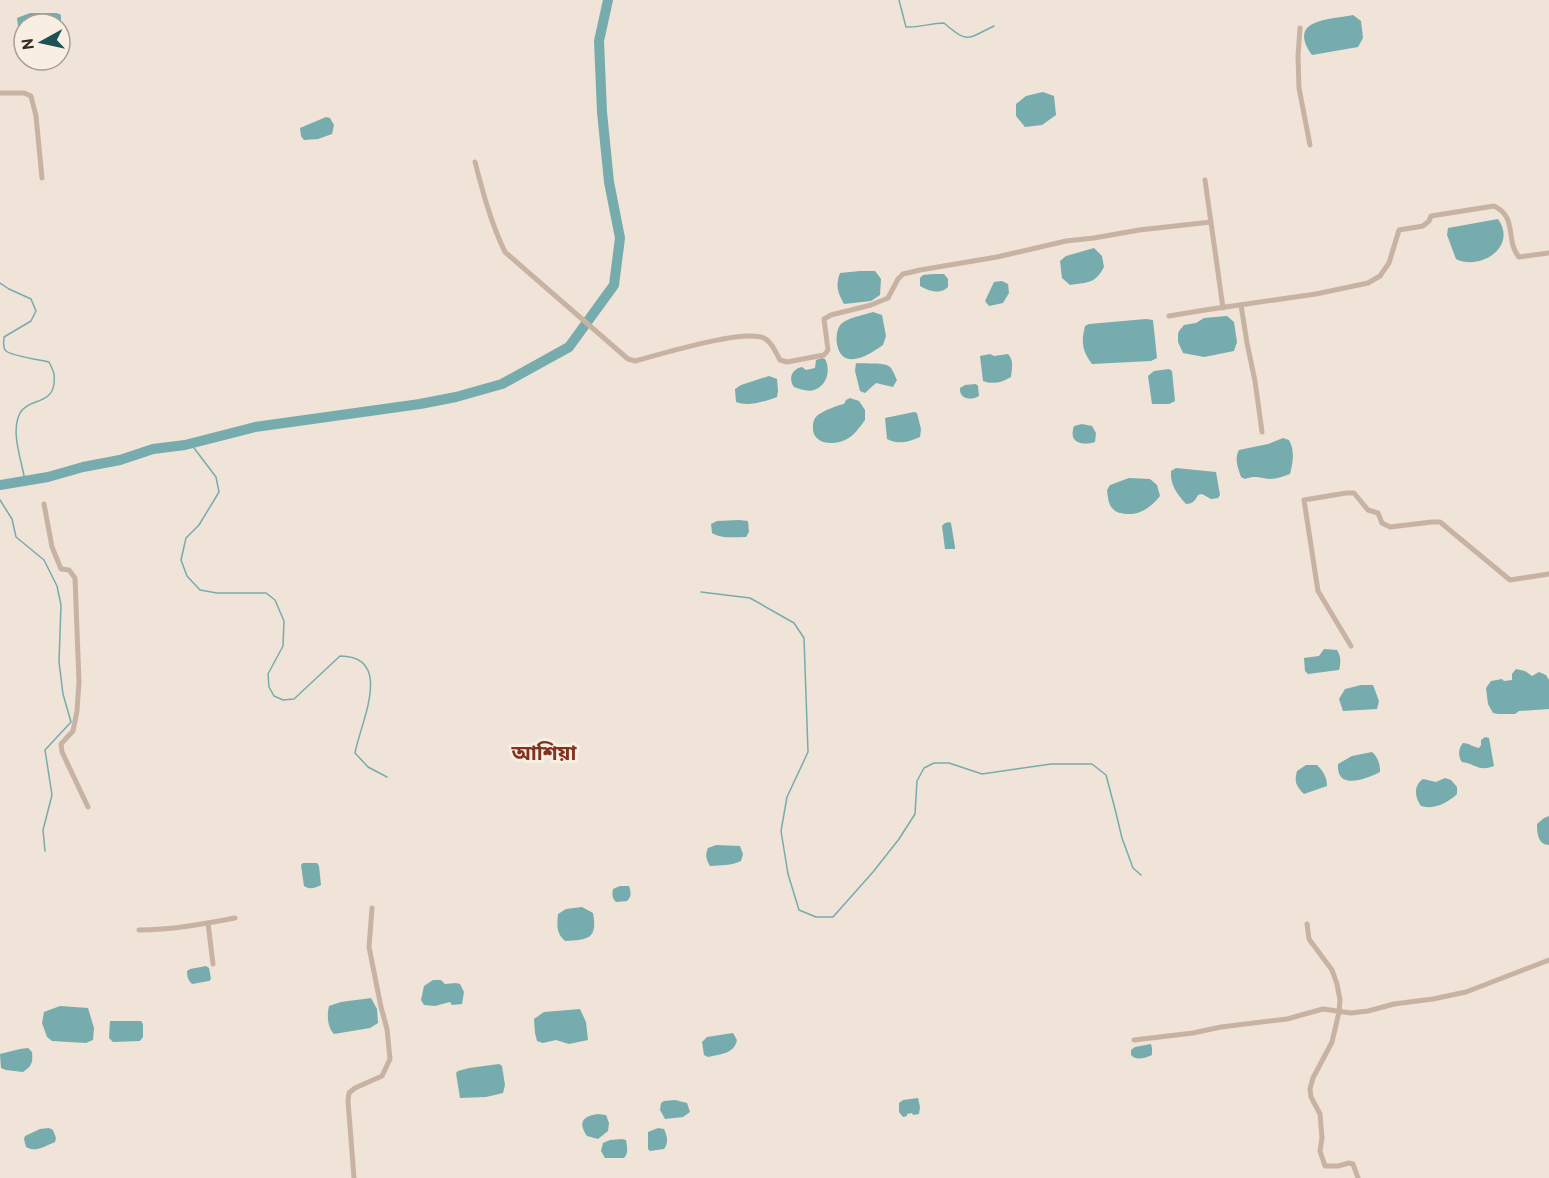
<svg xmlns="http://www.w3.org/2000/svg" width="1549" height="1178" viewBox="0 0 1549 1178" font-family="Overpass,'Noto Sans Bengali',sans-serif">
<rect width="100%" height="100%" fill="#f0e3d7"/>
<g fill="#76acad">
<polygon points="30,13 57,13 61,15 61,38 60,24 24,24 24,44 20,41 17,18"/>
<path d="M1353 15 1361 21 1363 38 1358 47 1312 55C1287 19 1328 20 1353 15Z"/>
<polygon points="1043,92 1054,96 1056,115 1042,125 1025,127 1016,116 1016,104 1026,96"/>
<polygon points="326,117 330,118 334,125 332,134 318,139 304,140 301,136 300,128"/>
<path d="M1498 219C1518 247 1480 271 1456 259L1447 235 1448 228Z"/>
<path d="M1094 248 1102 256 1104 267C1095 284 1088 282 1070 285L1062 278 1060 261 1066 256Z"/>
<path d="M860 271H875L881 279 880 295 871 301 844 304C838 293 835 286 840 273Z"/>
<path d="M933 274H944L948 279V287C941 295 928 291 920 286V278L923 275Z"/>
<polygon points="1002,281 1008,284 1009,293 1003,303 989,306 985,301 994,282"/>
<path d="M873 312 882 315 886 336 883 345C874 351 860 361 849 359 835 357 833 331 842 323 850 317 864 315 873 312Z"/>
<polygon points="1227,316 1234,322 1237,342 1234,351 1204,357 1183,353 1178,342 1178,334 1179,331 1184,325 1196,323 1204,318"/>
<path d="M1146 319 1153 320 1157 358 1151 361 1092 364C1082 351 1081 342 1085 326L1089 324Z"/>
<path d="M990 354 994 356 1008 354C1014 360 1012 369 1011 377 1003 382 993 385 983 381L980 356Z"/>
<path d="M822 358 825 359C831 370 827 386 814 390 808 392 800 389 794 387 788 378 792 369 802 367L806 370 815 368 816 360Z"/>
<path d="M856 363C863 364 886 362 890 367 893 370 895 376 897 380L893 387 876 383 865 393 860 391 855 371Z"/>
<polygon points="1169,369 1172,371 1175,401 1169,404 1152,404 1148,376 1154,371"/>
<path d="M769 376 777 379 778 391 777 397C766 401 748 407 736 402L735 389 741 385Z"/>
<path d="M976 384 978 386 979 396C971 401 959 399 960 388L965 385Z"/>
<path d="M850 398 859 401 865 410V420C860 427 853 437 845 440 833 446 812 444 813 427 813 422 814 418 818 415 825 410 836 406 844 404L846 400Z"/>
<path d="M914 412 917 413 921 429 920 437C909 442 898 445 887 439L885 418Z"/>
<path d="M1082 424 1092 426 1096 433 1095 442C1082 446 1068 443 1074 426Z"/>
<path d="M1283 438 1289 440C1295 451 1293 462 1290 474 1284 476 1277 479 1270 479 1259 478 1256 475 1245 479L1241 477C1238 468 1234 459 1239 450L1268 444Z"/>
<path d="M1176 468 1216 472 1220 495 1218 498 1211 499 1202 494 1198 495C1195 501 1192 504 1186 504 1177 494 1170 485 1171 471Z"/>
<path d="M1129 478 1150 479 1157 485 1160 496C1151 507 1141 515 1126 514 1121 513 1116 513 1113 509 1108 504 1108 497 1107 490L1110 485Z"/>
<path d="M739 520 748 521 749 532 746 537C734 537 722 539 712 533L711 524 717 521Z"/>
<polygon points="949,522 951,523 955,547 955,549 945,549 942,526 945,523"/>
<path d="M1324 649 1337 650C1341 656 1341 663 1339 670L1308 674 1305 671 1304 658 1319 656Z"/>
<polygon points="1516,669 1525,671 1532,676 1539,672 1546,675 1549,680 1549,709 1519,711 1515,714 1498,714 1493,713 1488,704 1486,688 1491,681 1502,679 1504,681 1512,680 1512,674"/>
<polygon points="1361,685 1373,685 1379,701 1377,709 1343,711 1339,699 1345,689"/>
<path d="M1485 737 1489 738 1494 766C1478 772 1476 764 1462 762 1458 757 1458 748 1463 743 1469 743 1473 747 1479 748L1481 745V740Z"/>
<path d="M1372 752C1378 757 1380 764 1380 772 1366 779 1336 791 1338 764L1352 756Z"/>
<path d="M1306 765H1317C1323 771 1327 777 1327 786L1304 794C1296 786 1294 782 1297 771Z"/>
<path d="M1445 778 1451 780 1457 787V794C1448 803 1433 810 1421 806 1415 797 1413 786 1423 779L1436 782Z"/>
<path d="M1549 816V845C1538 845 1537 833 1537 824L1544 818Z"/>
<path d="M716 845 740 846 743 854 741 861C731 866 721 865 710 866 706 859 705 855 708 848Z"/>
<path d="M303 863H317L319 866 321 885C315 888 310 890 304 886L301 865Z"/>
<path d="M620 886H629C631 893 632 896 627 901L616 902C612 898 612 894 613 889Z"/>
<path d="M582 907 593 913C598 939 588 940 565 941 556 933 557 925 558 914L566 909Z"/>
<path d="M206 966 209 968 211 979 209 981 192 984C188 980 187 976 187 971L190 969Z"/>
<polygon points="433,980 441,980 445,984 456,983 460,984 464,992 462,1004 452,1005 450,1002 435,1006 424,1005 421,1000 424,986"/>
<path d="M371 998 377 1009 378 1023 370 1028 334 1034C327 1027 327 1014 329 1006L341 1002Z"/>
<polygon points="60,1006 88,1008 94,1028 93,1040 86,1043 52,1041 47,1037 42,1023 44,1012"/>
<polygon points="580,1009 586,1022 588,1040 569,1044 556,1040 543,1043 537,1041 535,1033 534,1019 544,1012"/>
<polygon points="110,1021 141,1021 143,1024 143,1037 140,1041 113,1042 109,1038"/>
<path d="M733 1033 737 1040C734 1054 721 1054 708 1057L704 1055 702 1042 707 1037Z"/>
<path d="M1151 1044 1152 1048V1055C1145 1058 1136 1061 1131 1055V1050L1135 1047Z"/>
<path d="M28 1048 32 1052C33 1062 32 1066 23 1072L6 1070 1 1068 0 1054 20 1049Z"/>
<polygon points="499,1064 502,1066 505,1085 503,1093 486,1097 460,1098 456,1073 458,1071 469,1068"/>
<polygon points="918,1098 920,1107 919,1114 913,1115 912,1113 907,1114 907,1116 903,1117 899,1112 899,1103 903,1100"/>
<polygon points="675,1100 687,1103 690,1112 683,1117 665,1119 660,1110 661,1103 664,1101"/>
<path d="M598 1114 606 1115 609 1123 608 1131 598 1139 587 1136C578 1123 582 1116 598 1114Z"/>
<path d="M49 1128 53 1130 56 1138 55 1142C45 1146 36 1153 26 1147L24 1139 25 1136 40 1129Z"/>
<path d="M658 1128 664 1129C667 1136 669 1143 664 1149L650 1151 648 1149V1132Z"/>
<path d="M622 1139 626 1140C627 1147 629 1153 624 1158H605L601 1151 603 1143 610 1140Z"/>
</g>
<g fill="none" stroke-linecap="round" stroke-linejoin="round">
<g stroke="#76acad" stroke-width="1.5">
<path d="M899 0 906 27C918 28 931 23 944 23 968 44 967 39 994 26"/>
<path d="M0 283 9 289 31 299 36 311 31 321 4 337C4 342 2 347 6 351 12 356 40 360 49 362 54 372 55 374 54 384 51 405 29 398 20 413 10 432 22 461 25 481"/>
<path d="M191 444 216 477 219 492 199 525 186 538 181 560 187 576 200 590 217 593H266L275 600 284 621 283 646 268 674 269 687 274 696 283 700 294 699 340 656C395 656 360 724 355 753L368 767 387 777"/>
<polyline points="0,500 12,519 16,537 44,560 57,586 61,605 59,662 63,694 71,722 45,750 52,795 43,830 45,851"/>
<polyline points="701,592 750,598 794,623 804,638 808,752 787,797 781,831 788,874 799,910 816,917 833,917 873,872 899,839 915,814 917,781 924,768 934,763 949,763 982,774 1051,764 1092,764 1106,775 1115,809 1122,838 1133,868 1141,875"/>
</g>
<polyline stroke="#76acad" stroke-width="10" points="0,485 48,477 83,467 120,460 153,449 185,445 255,427 420,404 456,397 502,384 569,347 614,285 620,238 609,182 602,112 599,41 608,0"/>
<g stroke="#c8b3a3" stroke-width="5">
<polyline points="1300,28 1298,56 1299,88 1310,145"/>
<polyline points="0,93 24,93 31,96 36,116 42,178"/>
<path d="M475 162C483 193 491 223 505 252L628 359 635 361C661 354 742 329 764 338 772 342 776 353 780 360L787 362 824 355 828 350 824 319 831 315 871 305 888 298 898 279 903 274 920 270 997 257 1066 241 1094 238 1139 230 1211 222"/>
<polyline points="1205,180 1223,308"/>
<polyline points="1241,305 1247,343 1255,381 1262,432"/>
<path d="M1169 316 1205 310 1316 294 1368 283 1380 276 1389 263 1399 230 1423 226 1429 221 1431 216 1494 206C1518 217 1505 241 1519 257L1549 253"/>
<polyline points="44,504 52,547 61,569 69,570 75,578 79,682 77,711 73,731 61,744 62,752 88,807"/>
<polyline points="1351,646 1318,591 1304,500 1346,493 1354,493 1368,510 1378,513 1382,523 1390,527 1432,522 1440,522 1510,580 1549,574"/>
<polyline points="208,923 213,964"/>
<polyline points="1307,924 1309,939 1332,970 1337,984 1340,1000 1339,1012 1332,1042 1313,1078 1310,1089 1311,1097 1320,1114 1322,1138 1320,1151 1325,1166 1338,1166 1349,1163 1353,1164 1358,1178"/>
<path d="M139 930C171 930 204 924 235 918"/>
<polyline points="1134,1040 1193,1033 1221,1027 1287,1019 1323,1009 1351,1013 1368,1011 1394,1004 1433,999 1466,992 1549,960"/>
<polyline points="354,1178 348,1101 349,1093 355,1088 382,1076 390,1059 387,1029 381,1007 369,947 372,908"/>
</g>
</g>
<g text-anchor="middle" stroke-width="6" stroke-linejoin="round" paint-order="stroke">
<g font-size="21" font-weight="bold" fill="#81331f" stroke="#f8eee2">
<text x="544" y="760">আশিয়া</text>
</g>
</g>
<g transform="translate(42 42) rotate(262)"><circle r="28" fill="#f8eee2" stroke="#a99f96" stroke-width="1.5"/>
<path d="M0-4.5L10 22L0 15L-10 22Z" fill="#1b5253"/>
<text y="-9" font-size="16" font-weight="bold" text-anchor="middle" fill="#332925">N</text>
</g>
</svg>
